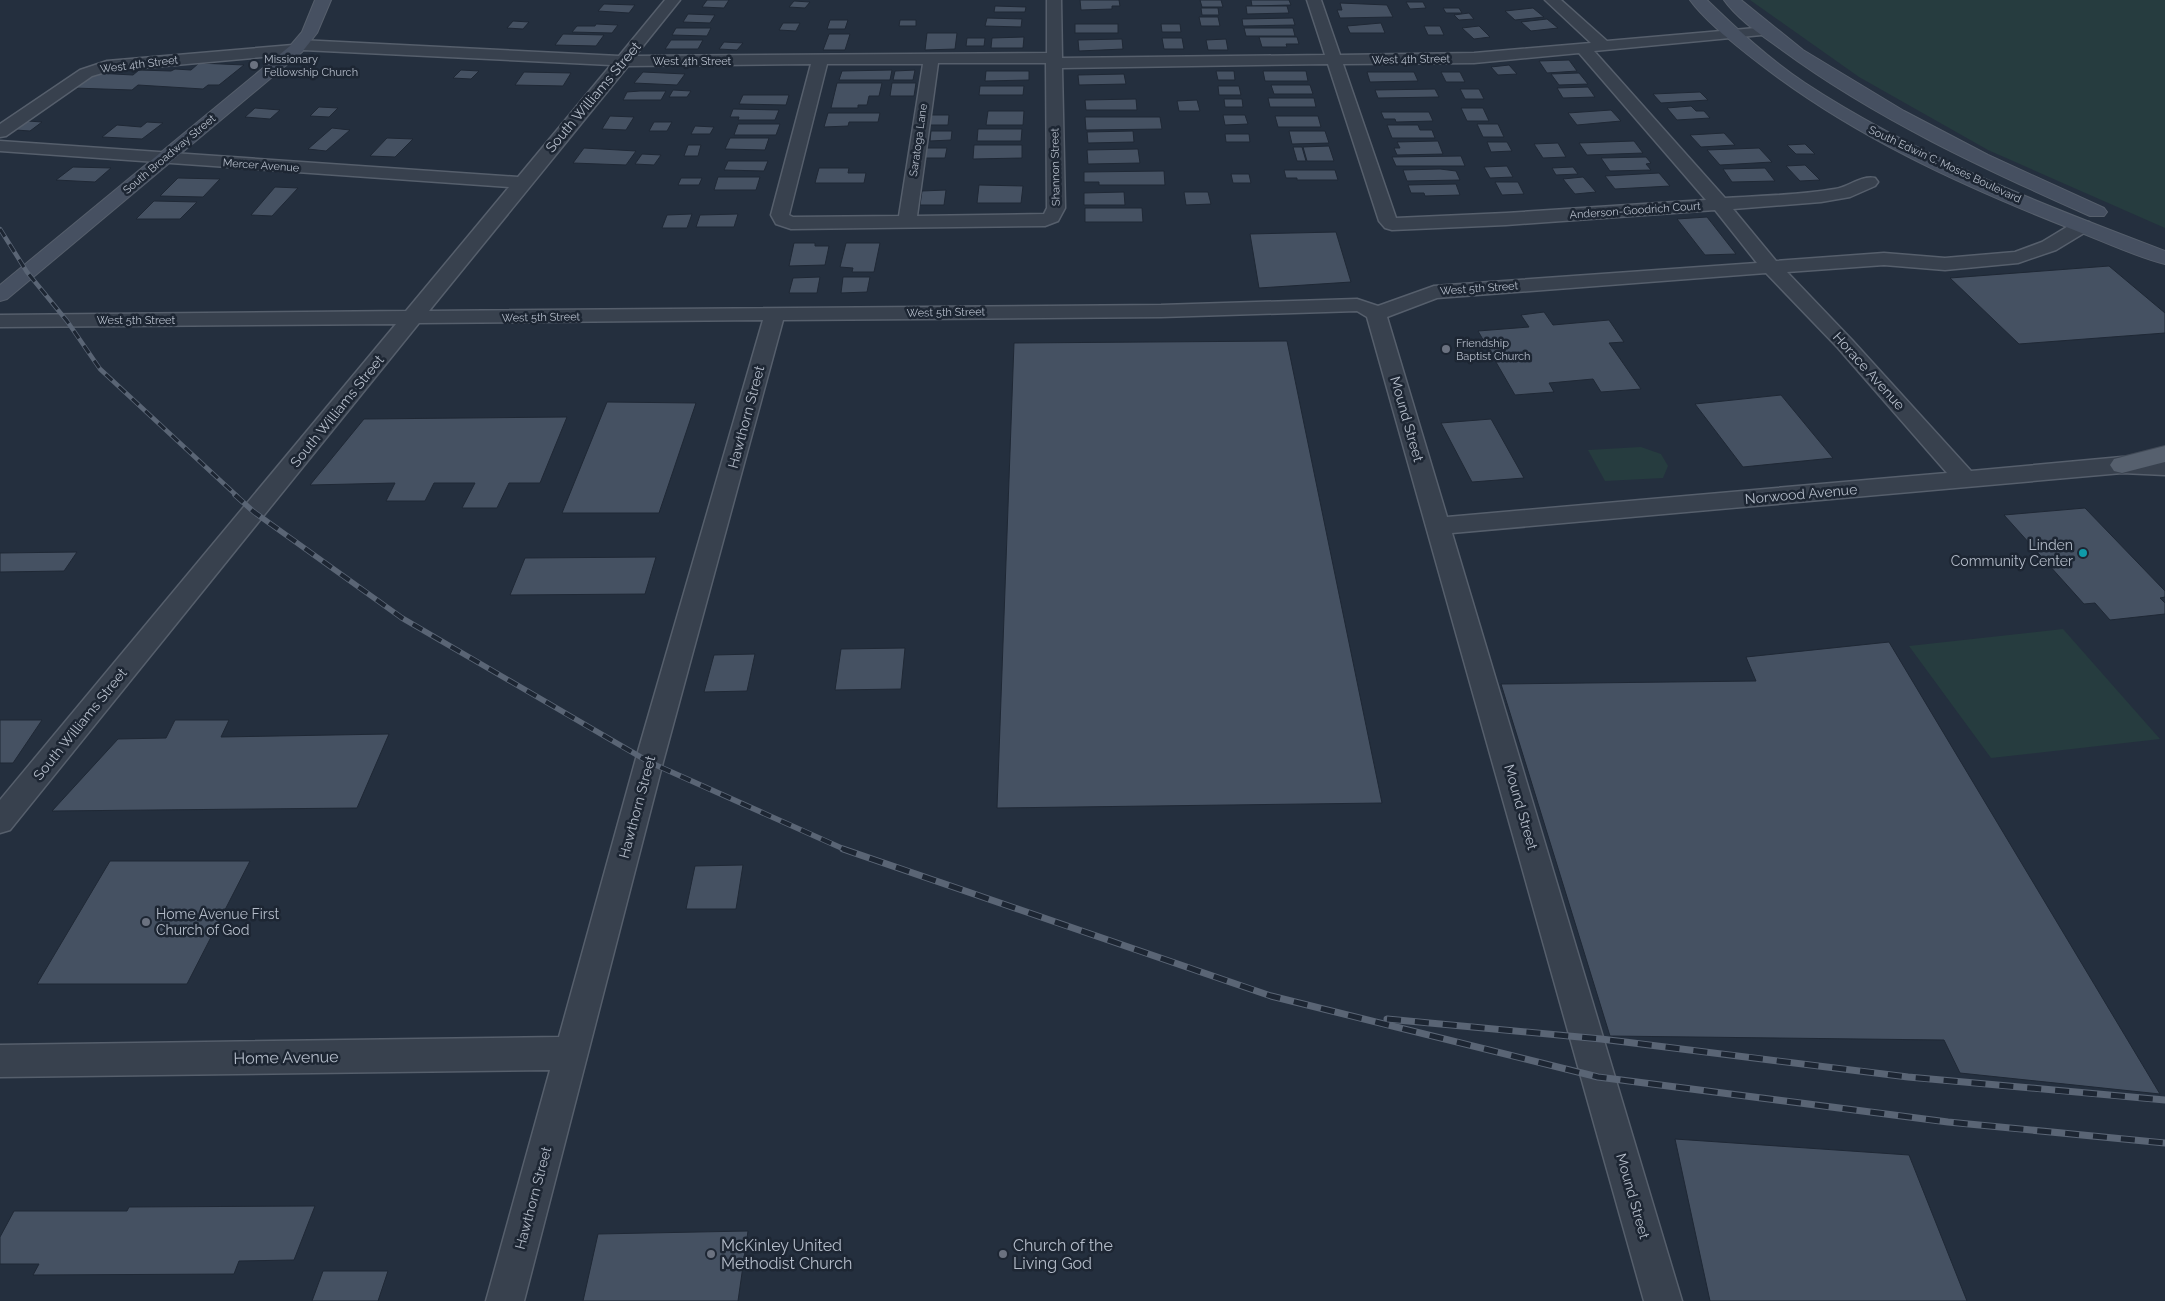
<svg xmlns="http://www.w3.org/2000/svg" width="2165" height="1301" viewBox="0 0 2165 1301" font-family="Raleway,sans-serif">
<rect width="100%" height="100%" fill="#242f3e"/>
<g fill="#263c3f">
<polygon points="1750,0 2165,0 2165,228 1988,150 1859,77"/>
<polygon points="1641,447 1661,454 1668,466 1663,478 1605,481 1588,450"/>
<polygon points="2063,629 2160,739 1991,758 1909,646"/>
</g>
<g fill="#455162" stroke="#1f2835">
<polygon points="707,0 729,0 724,8 702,7"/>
<polygon points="1080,0 1119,0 1120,6 1112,6 1112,9 1081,10"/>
<polygon points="1200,0 1221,0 1223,7 1202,7"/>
<polygon points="1251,0 1289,0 1291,5 1252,6"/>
<polygon points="794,1 810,2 805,8 789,7"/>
<polygon points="1406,2 1423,2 1426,8 1410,9"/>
<polygon points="1340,3 1387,5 1393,17 1340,18 1337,10 1342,10"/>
<polygon points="604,4 635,5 629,13 598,11"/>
<polygon points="995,6 1026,7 1025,12 994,12"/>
<polygon points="1246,6 1287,6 1289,13 1247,14"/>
<polygon points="1201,8 1218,8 1219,15 1202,15"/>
<polygon points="1443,8 1459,8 1462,13 1446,13"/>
<polygon points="1533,8 1544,17 1515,20 1505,11"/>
<polygon points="1469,13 1474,19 1459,20 1454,15"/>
<polygon points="688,14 715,15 710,23 683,22"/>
<polygon points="1199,17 1218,17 1220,26 1201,26"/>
<polygon points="987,18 1022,19 1021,27 985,26"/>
<polygon points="1293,18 1295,25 1243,26 1242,19"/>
<polygon points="1547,19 1558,28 1531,31 1521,22"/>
<polygon points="830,20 848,20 845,29 827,29"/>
<polygon points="900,20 916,20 916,26 899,26"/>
<polygon points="513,21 529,22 523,29 507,28"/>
<polygon points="783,23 800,23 796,31 779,30"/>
<polygon points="1381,23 1385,33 1350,33 1347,26"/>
<polygon points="596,24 618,25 612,33 572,32 577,26 595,26"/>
<rect x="1075" y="24" width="43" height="9"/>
<polygon points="1161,24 1180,24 1181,32 1162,32"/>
<polygon points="1424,26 1440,26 1444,35 1428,35"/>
<polygon points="1479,26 1490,37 1474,39 1462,28"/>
<polygon points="676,28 711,28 707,36 672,35"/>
<polygon points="1244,28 1293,28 1295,36 1246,36"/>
<polygon points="927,33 957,33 955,49 925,50"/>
<polygon points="563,34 604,35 596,46 555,45"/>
<polygon points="829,34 850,34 845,50 823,50"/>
<polygon points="1024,37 1023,48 991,48 992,38"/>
<polygon points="1259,37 1297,37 1299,44 1286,44 1287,47 1262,47"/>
<polygon points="967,38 985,38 984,46 966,46"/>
<polygon points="1162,38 1182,38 1184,49 1164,49"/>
<polygon points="1122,39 1123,49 1079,51 1078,40"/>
<polygon points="1226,39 1228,50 1208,50 1206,40"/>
<polygon points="671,40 703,40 698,49 665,49"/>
<polygon points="724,42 743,43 737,50 719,49"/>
<polygon points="1569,60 1577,71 1547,73 1539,61"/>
<polygon points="199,63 244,65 219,85 208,85 203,89 138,85 132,90 74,88 95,73 133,75 139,70 171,71 175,69 191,70"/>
<polygon points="1509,65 1517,74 1498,75 1491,67"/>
<polygon points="461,70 479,71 471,79 453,78"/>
<polygon points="892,70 890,80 839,80 842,71"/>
<polygon points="915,70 913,80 893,80 895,71"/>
<polygon points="986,71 1029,71 1029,80 985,81"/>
<polygon points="1216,71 1234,71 1235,80 1218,80"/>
<polygon points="1263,71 1306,71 1308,81 1265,81"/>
<polygon points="524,72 571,73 563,86 515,85"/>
<polygon points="643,72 685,74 677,85 634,83"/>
<polygon points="1367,72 1414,72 1418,81 1370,82"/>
<polygon points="1441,72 1460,72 1465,82 1446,82"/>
<polygon points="1579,73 1588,84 1559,85 1551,74"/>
<polygon points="1124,74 1126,84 1079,85 1078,75"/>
<polygon points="837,83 882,83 879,96 869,96 867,105 858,105 858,108 831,108"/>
<polygon points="892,83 916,83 914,96 890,96"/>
<polygon points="1271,85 1310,85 1313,94 1274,94"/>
<polygon points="980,86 1024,86 1023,95 979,95"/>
<polygon points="1218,86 1239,86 1241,95 1219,95"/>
<polygon points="1588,87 1595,97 1563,98 1557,88"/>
<polygon points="1435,89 1439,97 1378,98 1375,90"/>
<polygon points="1460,89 1479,89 1484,99 1465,99"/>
<polygon points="673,90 691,91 687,97 669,97"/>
<polygon points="640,91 666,91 661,100 623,100 627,92"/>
<polygon points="1700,92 1708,100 1661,103 1653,94"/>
<polygon points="743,95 789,95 786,105 739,104"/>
<polygon points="1268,98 1314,98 1316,107 1270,107"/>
<polygon points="1136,99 1137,110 1086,110 1085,100"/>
<polygon points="1224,99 1242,99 1243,107 1225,107"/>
<polygon points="1197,100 1200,111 1179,111 1177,101"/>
<polygon points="1691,106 1696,111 1704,111 1710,118 1677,120 1667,108"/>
<polygon points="319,107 338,108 329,117 310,116"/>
<polygon points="255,108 280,110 270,119 245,117"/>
<polygon points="1461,108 1483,108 1489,121 1467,121"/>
<polygon points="733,109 779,110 775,120 738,120 739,117 730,117"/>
<polygon points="1611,110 1621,121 1577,125 1568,113"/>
<polygon points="988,111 1024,111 1023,125 986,125"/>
<polygon points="1381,112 1429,112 1433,121 1396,122 1395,119 1384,119"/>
<polygon points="828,113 880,113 878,122 849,122 848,126 824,127"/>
<polygon points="928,115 949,115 948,125 927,125"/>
<polygon points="1223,115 1245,115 1248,124 1225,125"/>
<polygon points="610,116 634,117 626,130 602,129"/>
<polygon points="1275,116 1318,116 1321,127 1278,127"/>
<polygon points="1085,117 1160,117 1162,129 1086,130"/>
<polygon points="28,121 42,122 30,131 16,130"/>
<polygon points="147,122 163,123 142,139 102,137 117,125 141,127"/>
<polygon points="654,122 672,122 667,131 649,131"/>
<polygon points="738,124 780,124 776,135 734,135"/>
<polygon points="1477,124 1498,124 1504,137 1483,137"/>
<polygon points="1387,125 1418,125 1420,130 1432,130 1435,138 1392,138"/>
<polygon points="695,126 714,127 710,134 691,134"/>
<polygon points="332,128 350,130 326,151 308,149"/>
<polygon points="978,129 1022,129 1021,141 977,141"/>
<polygon points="931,131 952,131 951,140 930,141"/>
<polygon points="1133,131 1134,142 1088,143 1087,132"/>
<polygon points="1289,131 1325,131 1329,143 1292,144"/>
<polygon points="1724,133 1735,145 1701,147 1690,135"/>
<polygon points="1225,134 1249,134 1250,142 1226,142"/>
<polygon points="387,138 413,139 395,157 370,156"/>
<polygon points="730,138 769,138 765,150 725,149"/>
<polygon points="1438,141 1443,154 1397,155 1394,148 1400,148 1397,142"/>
<polygon points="1634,141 1643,153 1587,155 1579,143"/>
<polygon points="1487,142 1507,142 1512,151 1491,152"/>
<polygon points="1558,143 1566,157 1543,158 1534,144"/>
<polygon points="1805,144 1815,154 1796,154 1787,145"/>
<polygon points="688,145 701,145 698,156 684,156"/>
<polygon points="974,145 1022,145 1022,158 973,159"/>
<polygon points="1329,146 1334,161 1307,161 1303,147"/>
<polygon points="1293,147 1302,147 1306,161 1297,161"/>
<polygon points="584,148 636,151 626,165 573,163"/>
<polygon points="925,148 947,148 945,158 923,158"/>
<polygon points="1759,148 1772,162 1720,165 1707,150"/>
<polygon points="1138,149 1140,163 1088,164 1087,150"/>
<polygon points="642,154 661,155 654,165 635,164"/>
<polygon points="1461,156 1465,166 1396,166 1392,157"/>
<polygon points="1646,157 1651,163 1646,164 1651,170 1610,171 1601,158"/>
<polygon points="728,161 768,161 764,171 724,170"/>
<polygon points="1805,165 1820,180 1800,181 1786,166"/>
<polygon points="1507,166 1513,177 1490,178 1484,167"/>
<polygon points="73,167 111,168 95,182 56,180"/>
<polygon points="1573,167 1578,174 1556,175 1552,168"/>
<polygon points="819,168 849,168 848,173 866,173 864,183 815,183"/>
<polygon points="1765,168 1775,181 1732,182 1723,169"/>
<polygon points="1440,169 1456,171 1460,180 1407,181 1403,170"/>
<polygon points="1284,170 1335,170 1338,180 1297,180 1297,178 1286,178"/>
<polygon points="1164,171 1165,185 1099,185 1099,182 1084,182 1084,172"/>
<polygon points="1659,173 1670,186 1615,189 1605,176"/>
<polygon points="1231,174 1249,174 1251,183 1233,183"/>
<polygon points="718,177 760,177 756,190 714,190"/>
<polygon points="1583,177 1596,192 1575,194 1563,179"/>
<polygon points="178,178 220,179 203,197 160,196"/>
<polygon points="681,178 702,178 699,185 678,185"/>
<polygon points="1495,182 1518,182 1524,194 1502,195"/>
<polygon points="1456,184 1460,195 1425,196 1424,193 1411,193 1408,185"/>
<polygon points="979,185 1023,186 1021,203 977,203"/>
<polygon points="275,187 298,188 272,216 251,215"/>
<polygon points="946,190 944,205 920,205 922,191"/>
<polygon points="1124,192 1125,205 1084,205 1084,193"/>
<polygon points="1184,192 1208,192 1211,204 1186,205"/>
<polygon points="154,201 197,202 180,219 136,219"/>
<polygon points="1085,208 1142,208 1143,222 1085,222"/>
<polygon points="692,214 687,228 662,228 667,215"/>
<polygon points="738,214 734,227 696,227 700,215"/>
<polygon points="1707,217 1736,254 1705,255 1677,219"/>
<polygon points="1336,232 1351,282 1259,288 1250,234"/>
<polygon points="794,243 815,243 815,246 829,246 825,265 789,266"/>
<polygon points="846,243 880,243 874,272 852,272 853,268 840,267"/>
<polygon points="2109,266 2165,313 2165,333 2019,344 1950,278"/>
<polygon points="820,277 817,293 789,293 793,278"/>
<polygon points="843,277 870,277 867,292 841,293"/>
<polygon points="1544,312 1553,325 1609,320 1624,342 1609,343 1641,389 1601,392 1593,379 1549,383 1554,392 1515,395 1478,331 1529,327 1521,315"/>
<polygon points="1287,341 1382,803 997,808 1014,343"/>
<polygon points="1781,395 1833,458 1743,467 1695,404"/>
<polygon points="607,402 696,403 659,513 562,513"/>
<polygon points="567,417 540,483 509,483 497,508 462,508 475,483 434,483 425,501 386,501 395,483 310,485 364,419"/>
<polygon points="1491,419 1524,478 1472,482 1441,423"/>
<polygon points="2085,508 2165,591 2165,597 2160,598 2165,603 2165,614 2110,620 2095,603 2084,604 2004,515"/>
<polygon points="77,552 64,571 0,572 0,553"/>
<polygon points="656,557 645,594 510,595 525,558"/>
<polygon points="1889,642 2160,1094 1960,1073 1944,1040 1610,1036 1501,684 1756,681 1746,657"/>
<polygon points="905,648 901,689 835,690 841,649"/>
<polygon points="755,654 747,691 704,692 714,655"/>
<polygon points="0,720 42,720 13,763 0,763"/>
<polygon points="175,720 229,720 221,737 389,734 357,808 52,811 118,739 166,738"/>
<polygon points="110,861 250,861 187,984 37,984"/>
<polygon points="743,865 736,909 686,909 695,866"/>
<polygon points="1675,1139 1909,1155 1967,1301 1710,1301"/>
<polygon points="315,1206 294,1260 239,1261 234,1274 33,1275 39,1264 0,1264 0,1237 14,1211 127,1211 129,1207"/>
<polygon points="748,1231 738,1301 583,1301 598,1234"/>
<polygon points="323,1271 388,1271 378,1301 312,1301"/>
</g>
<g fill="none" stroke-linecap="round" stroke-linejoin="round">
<defs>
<path id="street" d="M665 0H680L635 56 1047 53V0H1061L1062 58 1325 55 1307 0H1321L1340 55 1474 53 1591 43 1545 0H1561L1607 41 1767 27 1772 28 1774 31 1772 34 1594 51 1725 198C1761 196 1799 195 1835 189 1849 187 1861 175 1875 178L1878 182 1875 186 1850 197 1821 202 1733 209 1776 261 1884 253 1945 258 2015 252 2042 242 2075 222H2089L2091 226 2089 230 2056 250 2018 263 1945 270 1884 265 1787 272 1852 340 1971 471 2122 457 2165 459V475L2122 473 1452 533 1682 1301H1644L1367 317 1357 311 1161 317 783 320 663 762 524 1301H486L550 1070 0 1077V1045L559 1037 635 762 763 320 419 323 10 830 0 833V800L396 324 0 327V315L406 311 509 187 0 151V141L518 177 611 65 303 50 296 54 109 71 92 76 6 136 0 137V124L80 70 107 61 293 45 300 40 619 56ZM1579 53 1706 200 1506 213 1396 218 1343 64 1474 63ZM938 63H1046L1047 208 1044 214 917 216ZM811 64 771 215 776 224 791 229 1045 226 1058 221 1065 208 1062 68 1328 64 1379 221 1385 228 1392 230 1506 225 1715 210 1757 263 1434 286 1378 306 1357 299 1161 305 429 311 628 66ZM827 64H923L899 216 793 217 789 215ZM1766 273 1838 348 1947 473 1447 517 1387 317 1437 298Z"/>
<g id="secondary">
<polygon points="315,0 331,0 317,33 302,52 7,299 0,301 0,285 290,46 302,32"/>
<path d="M1690 0H1707C1738 30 1769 59 1805 83 1916 156 2041 204 2165 251V264C2133 256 2101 240 2069 228 1960 185 1853 136 1760 64 1739 48 1705 21 1690 0Z"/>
<path d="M1724 0H1741L1803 50 1904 111 1988 155 2104 208 2107 212 2104 216H2090C1984 169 1876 119 1782 50 1763 36 1738 20 1724 0Z"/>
</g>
<polygon id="primary" points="2165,446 2165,462 2122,473 2114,471 2110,465 2114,459"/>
</defs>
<use href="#street" stroke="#565f6c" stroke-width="3"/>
<use href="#secondary" stroke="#565f6c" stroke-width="2"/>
<use href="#primary" stroke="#414a57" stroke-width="2"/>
<use href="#street" fill="#38414e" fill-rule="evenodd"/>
<use href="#secondary" fill="#465061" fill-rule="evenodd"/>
<use href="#primary" fill="#56606e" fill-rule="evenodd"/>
<defs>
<polyline id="rail-far2" points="0,229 27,272 67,321 100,369 237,496"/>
<polyline id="rail-far1" points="235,495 254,512 402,618 649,762 846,850"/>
<g id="rail">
<polyline points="843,849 1271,996 1598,1077 1948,1122 2165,1143"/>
<polyline points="1387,1019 1601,1039 1908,1077 2165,1100"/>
</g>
</defs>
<use href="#rail-far2" stroke="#5a6575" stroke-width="4.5"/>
<use href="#rail-far1" stroke="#5a6575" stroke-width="5.5"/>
<use href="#rail" stroke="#5a6575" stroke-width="7"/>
<use href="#rail-far2" stroke="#1d2633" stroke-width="3" stroke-dasharray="9" stroke-linecap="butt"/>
<use href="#rail-far1" stroke="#1d2633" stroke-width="4" stroke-dasharray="11" stroke-linecap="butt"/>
<use href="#rail" stroke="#1d2633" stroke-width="5" stroke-dasharray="14" stroke-linecap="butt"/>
</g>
<g fill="#6b7280" stroke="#1d2633" stroke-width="2">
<circle cx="254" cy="65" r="5"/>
<circle cx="1446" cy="349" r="5"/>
<circle cx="146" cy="922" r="5"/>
<circle cx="711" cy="1254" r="5"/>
<circle cx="1003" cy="1254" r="5"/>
</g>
<circle fill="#0f9aa8" stroke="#1d2633" stroke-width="2" cx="2083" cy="553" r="5"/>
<g text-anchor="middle" stroke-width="5" stroke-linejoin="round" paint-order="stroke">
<g font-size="11" fill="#b4bcc9" stroke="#1d2633" text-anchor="start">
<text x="264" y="63">Missionary<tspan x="264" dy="13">Fellowship Church</tspan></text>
<text x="1456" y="347">Friendship<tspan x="1456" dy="13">Baptist Church</tspan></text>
</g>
<g font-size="11" fill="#b4bcc9" stroke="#1d2633">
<text transform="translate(1411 59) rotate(-1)" y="4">West 4th Street</text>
<text x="692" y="65">West 4th Street</text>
<text transform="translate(139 64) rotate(-7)" y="4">West 4th Street</text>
<text transform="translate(918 140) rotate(-82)" y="4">Saratoga Lane</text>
<text transform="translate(169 154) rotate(-40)" y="4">South Broadway Street</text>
<text transform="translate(1945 164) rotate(25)" y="4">South Edwin C. Moses Boulevard</text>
<text transform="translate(261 165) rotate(4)" y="4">Mercer Avenue</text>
<text transform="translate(1055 167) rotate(-91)" y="4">Shannon Street</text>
<text transform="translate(1635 210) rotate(-4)" y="4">Anderson-Goodrich Court</text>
<text transform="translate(1479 288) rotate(-4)" y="4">West 5th Street</text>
<text transform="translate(946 312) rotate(-1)" y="4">West 5th Street</text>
<text transform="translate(541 317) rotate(-1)" y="4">West 5th Street</text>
<text x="136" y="324">West 5th Street</text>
</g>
<g font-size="14" fill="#b4bcc9" stroke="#1d2633">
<text transform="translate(593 97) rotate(-50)" y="5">South Williams Street</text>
<text transform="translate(1869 371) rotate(48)" y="5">Horace Avenue</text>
<text transform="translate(337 411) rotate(-51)" y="5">South Williams Street</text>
<text transform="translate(746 417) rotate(-75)" y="5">Hawthorn Street</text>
<text transform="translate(1407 419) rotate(74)" y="5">Mound Street</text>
<text transform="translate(1801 494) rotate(-5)" y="5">Norwood Avenue</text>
<text transform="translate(80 724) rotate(-51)" y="5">South Williams Street</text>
<text transform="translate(637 807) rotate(-75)" y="5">Hawthorn Street</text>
<text transform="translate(1521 807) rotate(74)" y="5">Mound Street</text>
<text transform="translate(1633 1196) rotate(74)" y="5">Mound Street</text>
<text transform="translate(533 1198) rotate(-75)" y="5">Hawthorn Street</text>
</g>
<g font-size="14" fill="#b4bcc9" stroke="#1d2633" text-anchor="end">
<text x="2073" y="550">Linden<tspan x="2073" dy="16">Community Center</tspan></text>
<text x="156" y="919" text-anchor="start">Home Avenue First<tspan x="156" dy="16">Church of God</tspan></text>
</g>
<g font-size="16" fill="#b4bcc9" stroke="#1d2633">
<text transform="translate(286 1057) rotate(-1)" y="6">Home Avenue</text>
</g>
<g font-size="16" fill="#b4bcc9" stroke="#1d2633" text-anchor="start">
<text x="721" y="1251">McKinley United<tspan x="721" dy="18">Methodist Church</tspan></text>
<text x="1013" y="1251">Church of the<tspan x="1013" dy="18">Living God</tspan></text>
</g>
</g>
</svg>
